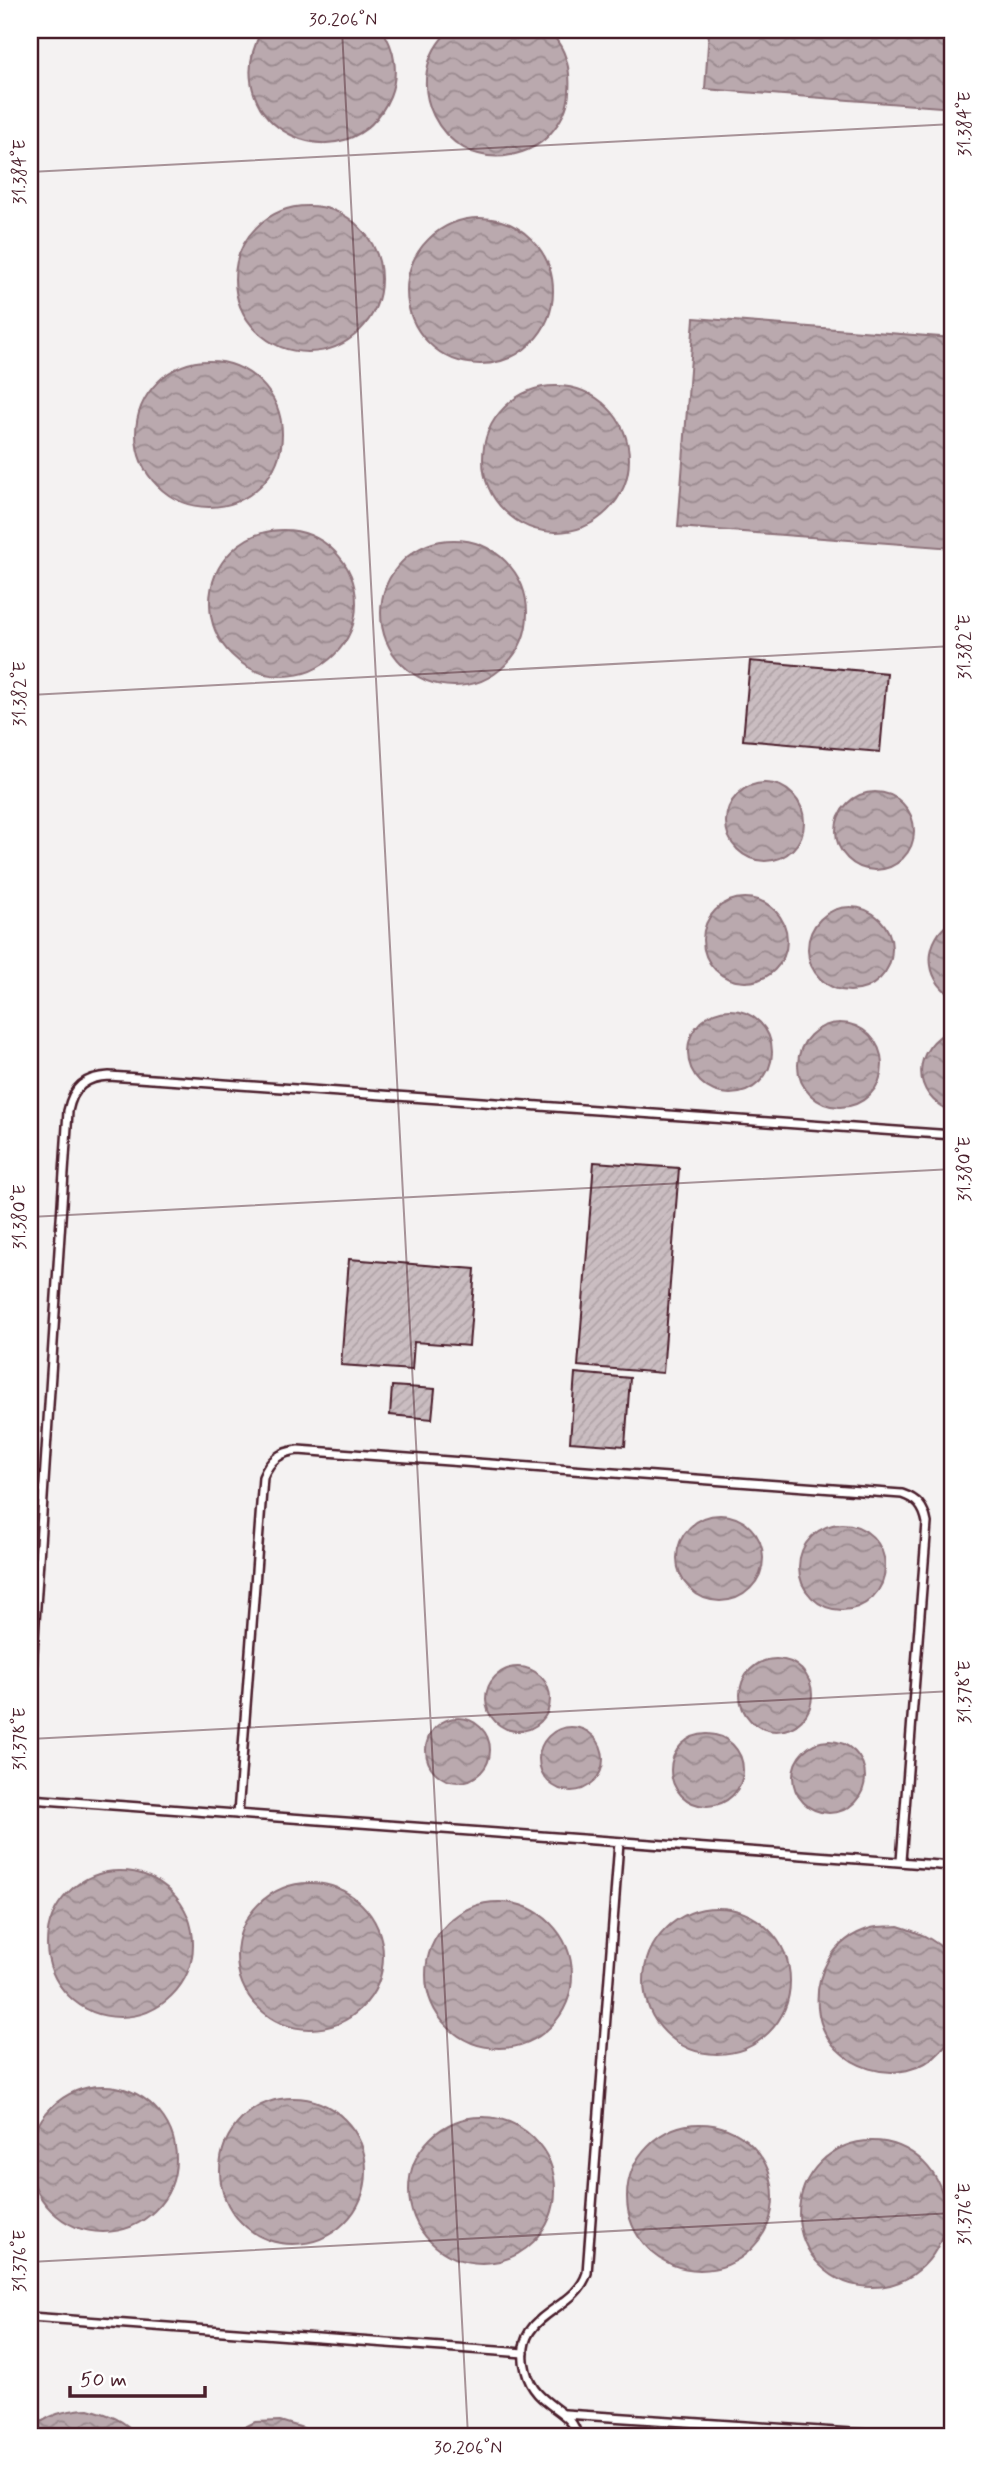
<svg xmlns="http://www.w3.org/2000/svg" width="983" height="2466" viewBox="0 0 983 2466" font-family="Mynerve,sans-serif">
<defs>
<pattern id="water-waves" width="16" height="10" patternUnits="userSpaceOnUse" patternTransform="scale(1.75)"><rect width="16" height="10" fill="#baa9ae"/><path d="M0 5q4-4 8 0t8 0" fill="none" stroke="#99898e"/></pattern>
<pattern id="building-hatch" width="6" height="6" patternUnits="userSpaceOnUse" patternTransform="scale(1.75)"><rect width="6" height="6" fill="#cabdc1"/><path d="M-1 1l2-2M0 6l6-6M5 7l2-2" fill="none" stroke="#afa2a6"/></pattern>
</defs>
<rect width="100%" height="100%" fill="#f4f2f2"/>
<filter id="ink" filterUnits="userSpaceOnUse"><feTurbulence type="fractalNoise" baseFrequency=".0143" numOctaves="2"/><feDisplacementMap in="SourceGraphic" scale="14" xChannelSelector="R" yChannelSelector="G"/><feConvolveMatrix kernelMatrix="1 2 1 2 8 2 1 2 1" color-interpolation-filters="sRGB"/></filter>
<g filter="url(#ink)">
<g fill="url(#water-waves)" stroke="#8d727a" stroke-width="2">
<path d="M262 30H382C395 48 399 74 390 96 349 192 210 126 262 30Z"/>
<path d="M450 30H547C566 46 571 70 569 93 568 110 560 123 549 135 539 146 525 152 511 155 440 169 396 78 450 30Z"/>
<polygon points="709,30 953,30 953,108 705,89"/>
<circle cx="308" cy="279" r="73"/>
<circle cx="480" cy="291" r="73"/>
<polygon points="694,318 953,338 953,548 678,527"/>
<circle cx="209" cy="434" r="73"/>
<circle cx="556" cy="459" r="73"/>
<circle cx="283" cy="603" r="73"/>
<circle cx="454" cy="613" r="73"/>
<circle cx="765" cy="822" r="39"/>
<circle cx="875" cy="831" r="39"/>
<circle cx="745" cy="940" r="42"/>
<circle cx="850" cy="949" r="42"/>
<path d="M953 921V996C922 980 924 937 953 921Z"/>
<circle cx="730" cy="1052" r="42"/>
<circle cx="840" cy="1065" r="42"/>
<path d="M953 1029V1112C910 1096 911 1047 953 1029Z"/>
<circle cx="720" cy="1558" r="43"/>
<circle cx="842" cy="1567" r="43"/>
<circle cx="776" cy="1695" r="36"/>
<circle cx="518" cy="1699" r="32"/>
<circle cx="458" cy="1750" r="32"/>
<circle cx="571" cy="1759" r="32"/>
<circle cx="707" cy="1770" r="36"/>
<circle cx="829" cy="1777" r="36"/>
<path d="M953 1746V1794C944 1777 944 1763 953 1746Z"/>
<circle cx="120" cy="1944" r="73"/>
<circle cx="310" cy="1956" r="73"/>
<circle cx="499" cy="1975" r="73"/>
<circle cx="717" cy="1981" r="73"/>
<path d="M898 1926C918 1932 945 1942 953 1964 955 1972 953 1983 953 1991 953 2004 956 2021 953 2034 951 2041 944 2046 940 2051 903 2092 829 2069 819 2015 812 1976 832 1939 871 1928 879 1926 889 1927 898 1926Z"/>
<circle cx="103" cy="2159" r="73"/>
<circle cx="293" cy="2171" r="73"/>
<circle cx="482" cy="2190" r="73"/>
<circle cx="700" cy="2197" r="73"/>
<circle cx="872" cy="2214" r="73"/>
<path d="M89 2409C107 2414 126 2420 137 2436H30V2431C48 2414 65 2410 89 2409Z"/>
<polygon points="280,2421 303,2428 314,2436 227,2436 255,2422"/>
</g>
<g fill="url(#building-hatch)" stroke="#4a1f2b" stroke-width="2">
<polygon points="750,661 887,673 880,752 743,740"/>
<polygon points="594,1162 679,1168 663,1373 578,1366"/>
<polygon points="349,1259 475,1269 469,1346 414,1342 412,1370 341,1365"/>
<polygon points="575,1373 630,1378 625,1446 570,1442"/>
<polygon points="392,1386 435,1389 432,1419 390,1415"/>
</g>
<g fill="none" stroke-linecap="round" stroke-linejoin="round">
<defs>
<g id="service">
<path d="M30 1699 68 1111C73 1087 85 1077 109 1076L953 1135"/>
<polyline points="30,1799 953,1866"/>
<path d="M238 1814 263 1477C270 1460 280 1452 298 1450L902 1494C917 1499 924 1507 927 1523L901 1861"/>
<polyline points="30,2317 524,2353"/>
<polyline points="565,2414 896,2436"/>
<path d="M577 2436C573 2408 535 2408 526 2371 510 2312 575 2313 587 2273L619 1842"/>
</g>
</defs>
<use href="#service" stroke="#4a1f2b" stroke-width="12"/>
<use href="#service" stroke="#fff" stroke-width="7"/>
</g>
</g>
<path fill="none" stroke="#4a1f2b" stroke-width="2" stroke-opacity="0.45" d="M342 30 468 2436M944 30 953 213M30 172 953 124M30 695 953 646M30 1217 953 1169M30 1739 953 1691M30 2262 953 2213"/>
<rect width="983" height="2466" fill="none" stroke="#fff" stroke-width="77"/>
<path d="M70 2386v10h135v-10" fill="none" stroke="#4a1f2b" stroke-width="3.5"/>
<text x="80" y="2386" font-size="21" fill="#4a1f2b" stroke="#ffffff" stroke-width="5" paint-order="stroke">50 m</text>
<rect x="38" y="38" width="906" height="2390" fill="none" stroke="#4a1f2b" stroke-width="2.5"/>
<g font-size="18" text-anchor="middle" fill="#4a1f2b">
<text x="343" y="25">30.206°N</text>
<text transform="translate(964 124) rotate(-90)" y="6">31.384°E</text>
<text transform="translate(19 172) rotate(-90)" y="6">31.384°E</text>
<text transform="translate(964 647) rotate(-90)" y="6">31.382°E</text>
<text transform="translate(19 694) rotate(-90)" y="6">31.382°E</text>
<text transform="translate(964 1169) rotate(-90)" y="6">31.380°E</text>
<text transform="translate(19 1217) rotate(-90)" y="6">31.380°E</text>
<text transform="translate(964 1692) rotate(-90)" y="6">31.378°E</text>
<text transform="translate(19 1739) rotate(-90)" y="6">31.378°E</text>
<text transform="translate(964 2214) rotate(-90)" y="6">31.376°E</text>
<text transform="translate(19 2261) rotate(-90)" y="6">31.376°E</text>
<text x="468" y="2453">30.206°N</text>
</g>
</svg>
